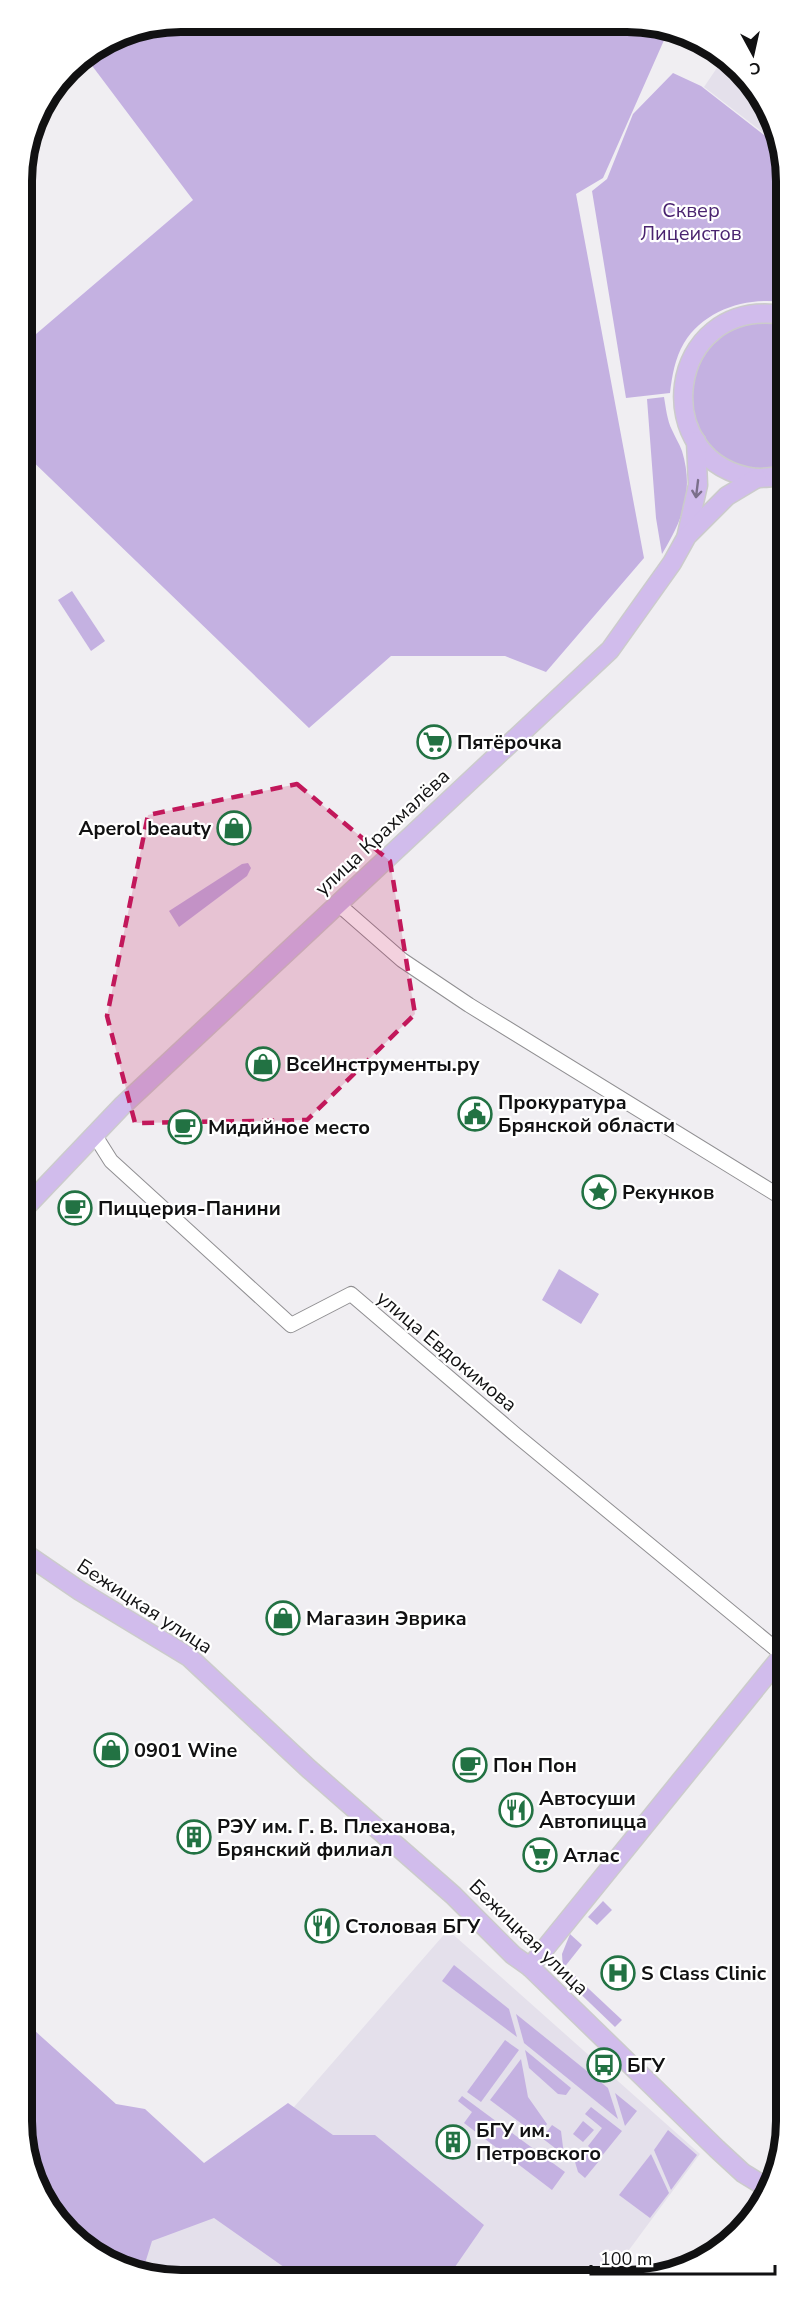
<svg xmlns="http://www.w3.org/2000/svg" width="807" height="2301" viewBox="0 0 807 2301" font-family="'Nunito Sans',sans-serif">
<rect width="100%" height="100%" fill="#f0eef2"/>
<g fill="#e4e0eb">
<polygon points="723,59 740,68 777,139 770,138 704,87"/>
<polygon points="448,1930 700,2154 609,2277 150,2277 117,2260 134,2237 207,2207"/>
</g>
<g fill="#c4b1e1">
<polygon points="180,21 658,24 672,32 665,38 603,178 576,194 644,558 546,672 505,656 391,656 309,728 22,451 22,346 193,200 84,55 120,33"/>
<path d="M673 73 701 86 769 139 778 140 783 149V302C746 297 704 310 684 343 675 358 672 376 670 393L626 398 592 191 607 179 633 114Z"/>
<path d="M757 321 783 323V466C776 467 768 469 760 469 696 466 670 388 712 342 724 329 741 325 757 321Z"/>
<path d="M664 397C666 408 667 420 672 430 675 437 679 443 682 451 694 491 683 519 662 554L656 518 647 399Z"/>
<polygon points="72,591 105,641 91,651 58,600"/>
<polygon points="248,863 251,868 247,876 179,927 169,911 242,864"/>
<polygon points="559,1269 599,1294 581,1324 542,1300"/>
<polygon points="603,1901 612,1910 597,1925 588,1917"/>
<polygon points="570,1934 582,1945 563,1969 562,1954"/>
<polygon points="454,1965 509,2009 517,2037 442,1981"/>
<polygon points="574,1975 622,2020 615,2027 567,1981"/>
<polygon points="516,2014 608,2088 618,2119 524,2043"/>
<polygon points="24,2021 116,2104 145,2109 204,2163 288,2103 333,2135 375,2135 484,2225 448,2277 298,2277 214,2218 152,2241 142,2273 68,2234 24,2152"/>
<polygon points="505,2040 519,2050 481,2102 467,2092"/>
<polygon points="525,2050 571,2088 566,2095 558,2094 529,2068"/>
<polygon points="521,2059 528,2097 547,2124 538,2136 490,2100"/>
<polygon points="615,2093 637,2111 625,2126"/>
<polygon points="462,2096 565,2172 552,2190 464,2123 472,2112 458,2101"/>
<polygon points="591,2107 622,2131 601,2157 588,2146 602,2128 585,2114"/>
<polygon points="583,2121 594,2130 583,2142 573,2134"/>
<polygon points="552,2125 561,2131 564,2155 542,2138"/>
<polygon points="668,2130 697,2155 671,2190 654,2150"/>
<polygon points="584,2150 599,2161 585,2178 578,2172 575,2162"/>
<polygon points="651,2154 669,2193 650,2218 619,2195"/>
</g>
<g fill="none" stroke-linecap="round" stroke-linejoin="round">
<defs>
<g id="minor">
<polyline points="338,904 402,960 469,1005 784,1199"/>
<polyline points="94,1134 111,1161 291,1325 351,1294 516,1435 783,1655"/>
</g>
<g id="major">
<path d="M783 315C664 297 647 465 756 478 765 478 774 477 783 476"/>
<polyline points="687,534 698,485 696,441"/>
<polyline points="23,1210 122,1106 610,650 672,563 687,536 727,496 757,478"/>
<polyline points="23,1552 80,1591 189,1657 309,1769 453,1895 513,1955 530,1967 717,2149 743,2173 769,2189"/>
<polyline points="530,1967 785,1652"/>
</g>
</defs>
<use href="#minor" stroke="#908f92" stroke-width="16"/>
<use href="#major" stroke="#cbcbcb" stroke-width="21"/>
<use href="#minor" stroke="#fff" stroke-width="14"/>
<use href="#major" stroke="#d1bcec" stroke-width="18"/>
</g>
<defs><path id="oneway-shaft" d="M-6 0H5M1.5-3L5.5 0L1.5 3" fill="none" stroke-width="1.6" stroke-linecap="round" stroke-linejoin="round" transform="scale(1.5)"/></defs>
<use stroke="#7b6f8a" href="#oneway-shaft" transform="translate(697 489) rotate(97)"/>
<path fill="#c2185b" fill-opacity="0.2" stroke="#c2185b" stroke-width="4.5" stroke-dasharray="12 8" stroke-linejoin="round" d="M297 784 390 861 415 1014 307 1120 135 1123 107 1016 148 815Z"/>
<defs>
<symbol id="supermarket-ring" viewBox="-11 -11 22 22"><circle r="9.5" fill="#fff" stroke="#227243" stroke-width="1.5"/><path d="M-6-5.5h2.5l.6 2H6L4.5 2H-2.5L-4.4-4H-6ZM-1.5 3.2a1.3 1.3 0 1 0 .1 0ZM3 3.2a1.3 1.3 0 1 0 .1 0Z" fill="#227243"/></symbol>
<symbol id="shop-ring" viewBox="-11 -11 22 22"><circle r="9.5" fill="#fff" stroke="#227243" stroke-width="1.5"/><path d="M-5-2.5h2.3a2.7 3.5 0 0 1 5.4 0H5L5.5 6h-11ZM-1.5-2.5h3a1.5 2.3 0 0 0-3 0Z" fill="#227243"/></symbol>
<symbol id="civic-ring" viewBox="-11 -11 22 22"><circle r="9.5" fill="#fff" stroke="#227243" stroke-width="1.5"/><path d="M-.6-6.5H3V-4.5H.6V-3L4-1V1h2V6H-6V1h2V-1L-.6-3ZM-1.2 2.5V6h2.4V2.5Z" fill="#227243"/></symbol>
<symbol id="cafe-ring" viewBox="-11 -11 22 22"><circle r="9.5" fill="#fff" stroke="#227243" stroke-width="1.5"/><path d="M-5.5-4.5H6V0H3Q3 3.5 0 3.5H-2.5Q-5.5 3.5-5.5 0ZM3-3.2v2h1.7v-2ZM-6 4.5H4V6H-6Z" fill="#227243"/></symbol>
<symbol id="sight-ring" viewBox="-11 -11 22 22"><circle r="9.5" fill="#fff" stroke="#227243" stroke-width="1.5"/><path d="M0-6L1.8-2.2L6-1.7L2.9 1.2L3.7 5.4L0 3.3L-3.7 5.4L-2.9 1.2L-6-1.7L-1.8-2.2Z" fill="#227243"/></symbol>
<symbol id="restaurant-ring" viewBox="-11 -11 22 22"><circle r="9.5" fill="#fff" stroke="#227243" stroke-width="1.5"/><path d="M-5-6h1v4h1v-4h1v4h1v-4h1v5L-1.5 .5V6h-2V.5L-5-1ZM5-6V6H3V1.5H1.5Q1.5-4 5-6Z" fill="#227243"/></symbol>
<symbol id="building-ring" viewBox="-11 -11 22 22"><circle r="9.5" fill="#fff" stroke="#227243" stroke-width="1.5"/><path d="M-4-6H4V6H1V3H-1V6H-4ZM-2.5-4.3h1.7v1.8h-1.7ZM.8-4.3h1.7v1.8H.8ZM-2.5-1h1.7V.8h-1.7ZM.8-1h1.7V.8H.8Z" fill="#227243"/></symbol>
<symbol id="hospital-ring" viewBox="-11 -11 22 22"><circle r="9.5" fill="#fff" stroke="#227243" stroke-width="1.5"/><path d="M-5-5h3v3.5h4V-5h3V5h-3V1.5h-4V5h-3Z" fill="#227243"/></symbol>
<symbol id="bus-ring" viewBox="-11 -11 22 22"><circle r="9.5" fill="#fff" stroke="#227243" stroke-width="1.5"/><path d="M-5-6H5V4H4V6H2V4H-2V6H-4V4H-5ZM-3.5-4V0h7V-4ZM-3.5 1.2v1.5H-2V1.2ZM2 1.2v1.5H3.5V1.2Z" fill="#227243"/></symbol>
</defs>
<g fill-rule="evenodd">
<use href="#supermarket-ring" x="415" y="723" width="38" height="38"/>
<use href="#shop-ring" x="215" y="809" width="38" height="38"/>
<use href="#shop-ring" x="244" y="1045" width="38" height="38"/>
<use href="#civic-ring" x="456" y="1095" width="38" height="38"/>
<use href="#cafe-ring" x="166" y="1108" width="38" height="38"/>
<use href="#sight-ring" x="580" y="1173" width="38" height="38"/>
<use href="#cafe-ring" x="56" y="1189" width="38" height="38"/>
<use href="#shop-ring" x="264" y="1599" width="38" height="38"/>
<use href="#shop-ring" x="92" y="1731" width="38" height="38"/>
<use href="#cafe-ring" x="451" y="1746" width="38" height="38"/>
<use href="#restaurant-ring" x="497" y="1791" width="38" height="38"/>
<use href="#building-ring" x="175" y="1818" width="38" height="38"/>
<use href="#supermarket-ring" x="521" y="1836" width="38" height="38"/>
<use href="#restaurant-ring" x="303" y="1907" width="38" height="38"/>
<use href="#hospital-ring" x="599" y="1954" width="38" height="38"/>
<use href="#bus-ring" x="585" y="2046" width="38" height="38"/>
<use href="#building-ring" x="434" y="2123" width="38" height="38"/>
</g>
<g text-anchor="middle" stroke-width="4.5" stroke-linejoin="round" paint-order="stroke">
<g font-size="20" fill="#4a2470" stroke="#fff">
<text x="691" y="217">Сквер<tspan x="691" dy="23">Лицеистов</tspan></text>
</g>
<g font-size="20" font-weight="bold" fill="#111112" stroke="#fff" text-anchor="start">
<text x="457" y="749">Пятёрочка</text>
<text x="211" y="835" text-anchor="end">Aperol beauty</text>
<text x="286" y="1071">ВсеИнструменты.ру</text>
<text x="498" y="1109">Прокуратура<tspan x="498" dy="23">Брянской области</tspan></text>
<text x="208" y="1134">Мидийное место</text>
<text x="622" y="1199">Рекунков</text>
<text x="98" y="1215">Пиццерия-Панини</text>
<text x="306" y="1625">Магазин Эврика</text>
<text x="134" y="1757">0901 Wine</text>
<text x="493" y="1772">Пон Пон</text>
<text x="539" y="1805">Автосуши<tspan x="539" dy="23">Автопицца</tspan></text>
<text x="217" y="1833">РЭУ им. Г. В. Плеханова,<tspan x="217" dy="23">Брянский филиал</tspan></text>
<text x="563" y="1862">Атлас</text>
<text x="345" y="1933">Столовая БГУ</text>
<text x="641" y="1980">S Class Clinic</text>
<text x="627" y="2072">БГУ</text>
<text x="476" y="2137">БГУ им.<tspan x="476" dy="23">Петровского</tspan></text>
</g>
<g font-size="20" fill="#111112" stroke="#fff">
<text transform="translate(382 832) rotate(-43)" y="7">улица Крахмалёва</text>
<text transform="translate(447 1351) rotate(40)" y="7">улица Евдокимова</text>
<text transform="translate(145 1606) rotate(33)" y="7">Бежицкая улица</text>
<text transform="translate(529 1937) rotate(44)" y="7">Бежицкая улица</text>
</g>
</g>
<path d="M0 0H807V2301H0ZM181 32H627A149 149 0 0 1 776 181V2121A149 149 0 0 1 627 2270H181A149 149 0 0 1 32 2121V181A149 149 0 0 1 181 32Z" fill="#fff" fill-rule="evenodd"/>
<path fill="none" stroke="#111112" stroke-width="8" d="M181 32H627A149 149 0 0 1 776 181V2121A149 149 0 0 1 627 2270H181A149 149 0 0 1 32 2121V181A149 149 0 0 1 181 32Z"/>
<g transform="translate(753 54) rotate(172)" stroke="#ffffff" stroke-width="4.5" paint-order="stroke">
<path d="M0-4.5L10 22L0 15L-10 22Z" fill="#111112"/>
<text y="-9" font-size="16" font-weight="bold" text-anchor="middle" fill="#111112">С</text>
</g>
<path d="M591 2265v9h184v-9" fill="none" stroke="#111112" stroke-width="3"/>
<text x="600" y="2265" font-size="18" fill="#111112" stroke="#ffffff" stroke-width="4.5" paint-order="stroke">100 m</text>
</svg>
